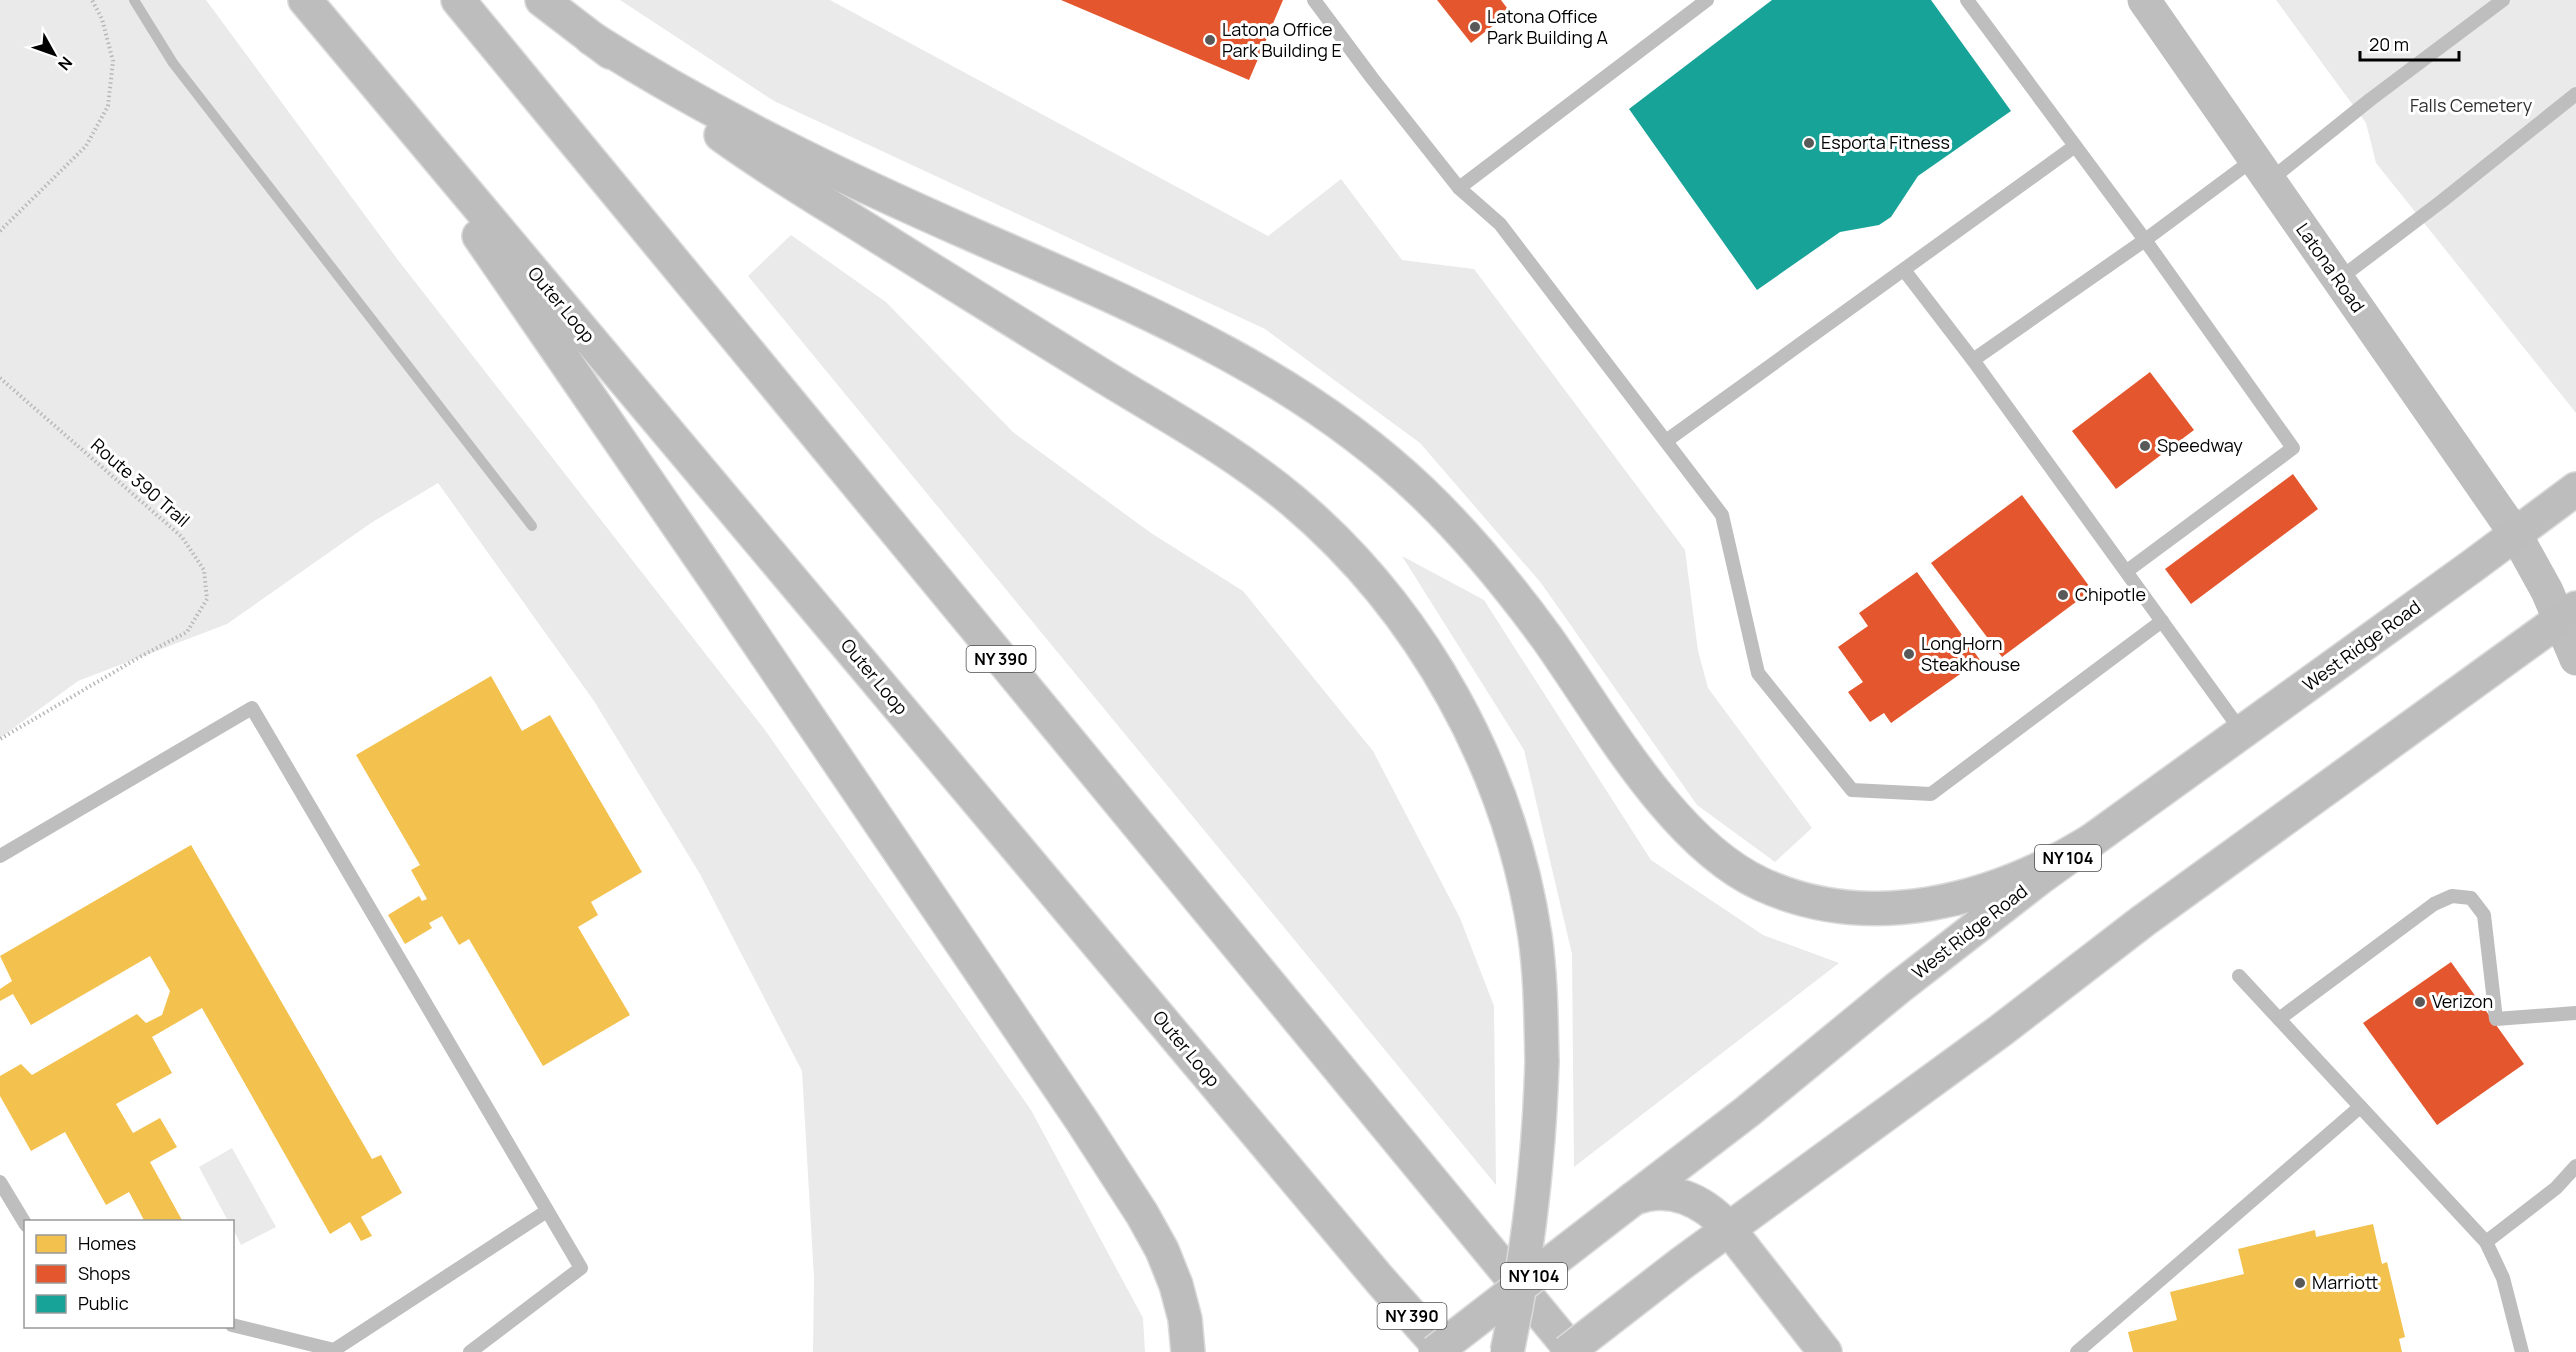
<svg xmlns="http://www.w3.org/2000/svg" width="2576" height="1352" viewBox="0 0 2576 1352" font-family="Manrope,sans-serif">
<rect width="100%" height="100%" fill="#fff"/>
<g fill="#eaeaea">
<polygon points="0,0 206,0 398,260 765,730 1031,1110 1143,1318 1145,1352 813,1352 814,1278 802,1071 700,874 594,701 438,483 371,523 227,624 78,681 0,738"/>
<polygon points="620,0 830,0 1268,236 1341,179 1402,260 1474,269 1685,550 1698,651 1708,688 1812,828 1775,862 1697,805 1541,583 1420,443 1265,329 774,101"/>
<polygon points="2276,0 2576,0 2576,413 2376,163 2366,123"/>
<polygon points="791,235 886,302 1013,432 1151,533 1243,591 1373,751 1460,918 1494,1006 1496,1185 748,276"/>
<polygon points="1402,556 1484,600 1651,860 1763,935 1839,963 1574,1167 1572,954 1524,750"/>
<polygon points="232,1148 276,1227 241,1245 233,1229 232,1222 228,1221 199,1167"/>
</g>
<g fill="#f2c14e">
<polygon points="491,676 522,731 550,715 642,872 591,902 598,915 578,927 630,1015 543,1066 469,939 459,945 442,916 429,923 432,928 405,944 388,915 419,896 422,901 427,899 411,870 420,865 356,755"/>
<polygon points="191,845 372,1159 381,1155 402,1193 361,1217 372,1236 361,1241 350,1222 330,1234 202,1008 152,1037 172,1073 116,1104 133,1133 160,1118 177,1147 150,1162 183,1222 145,1222 129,1192 106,1205 65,1132 31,1151 0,1096 0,1076 21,1064 32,1075 137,1014 146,1023 162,1015 170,991 150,956 31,1025 13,994 0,1001 0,989 12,981 0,956"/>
<polygon points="2373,1224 2382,1264 2387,1262 2405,1337 2399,1339 2402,1352 2133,1352 2128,1332 2177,1320 2170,1292 2244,1274 2238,1249 2315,1230 2316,1237"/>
</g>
<g fill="#e4572e">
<polygon points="1061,0 1283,0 1249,80"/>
<polygon points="1437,0 1501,0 1510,12 1471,43"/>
<polygon points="2150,372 2194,430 2116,489 2072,431"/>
<polygon points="2293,474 2318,509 2191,604 2165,569"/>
<polygon points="2022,495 2092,590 2002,657 1931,563"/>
<polygon points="1917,572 1980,660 1891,723 1884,713 1870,722 1848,692 1863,682 1838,647 1868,626 1859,613"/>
<polygon points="2451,962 2524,1064 2437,1125 2363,1023"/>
</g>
<polygon fill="#17a398" points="1772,0 1931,0 2011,111 1918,176 1891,217 1879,225 1840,232 1757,290 1629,109"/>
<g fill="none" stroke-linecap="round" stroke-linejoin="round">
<polyline stroke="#bcbcbc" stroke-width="10" points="134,0 173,63 532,526"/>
<defs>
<g id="primary">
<polyline points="1633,1199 1748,1111 1899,987 2041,877 2471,567 2576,489"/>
<polyline points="1682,1263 2000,1031 2143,921 2576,608"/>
</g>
<g id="motorway">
<polyline points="305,0 1380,1280 1444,1352"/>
<polyline points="458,0 1573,1352"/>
<polyline points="542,0 610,52"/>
<path d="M591 38C713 116 841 177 973 235 1132 305 1295 370 1422 492 1469 537 1509 586 1547 638 1603 717 1672 843 1761 884 1870 934 1993 901 2091 841"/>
<path d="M721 135C769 170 820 200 871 232 949 281 1027 329 1106 378 1170 417 1236 453 1293 501 1422 610 1510 769 1535 936 1541 978 1541 1020 1542 1062"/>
<polyline points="479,236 719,585 1082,1121 1142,1214 1162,1250 1176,1285 1185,1319 1188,1352"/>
<path d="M1633 1199C1669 1184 1703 1200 1728 1228L1825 1352"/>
</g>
</defs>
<use href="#primary" stroke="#dbdbdb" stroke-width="36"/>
<use href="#motorway" stroke="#dbdbdb" stroke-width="36"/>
<g stroke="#b8b8b8" stroke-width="4" stroke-dasharray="1.5 3" stroke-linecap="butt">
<polyline points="0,231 86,146 108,106 113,61 102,19 92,0"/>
<polyline points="0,378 182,537 204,570 207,599 187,632 138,658 0,739"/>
</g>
<g stroke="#bebebe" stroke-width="14">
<polyline points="1314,0 1372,78 1459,188 1500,224 1722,515 1758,673 1852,790 1931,794 2162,621"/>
<polyline points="1967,0 2145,240 2293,448 2127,571"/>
<polyline points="2270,180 2371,99 2503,0"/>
<polyline points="1459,188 1707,0"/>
<polyline points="1904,270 1973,360"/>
<polyline points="2339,279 2442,201 2576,94"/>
<polyline points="1666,441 2075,146"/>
<polyline points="2242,732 1973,360 2145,240 2254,159"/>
<polyline points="0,856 252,708 581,1268 470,1352"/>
<polyline points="2239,976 2486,1242 2503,1278 2522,1352"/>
<polyline points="2279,1019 2434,904 2452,896 2471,898 2484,915 2496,1019 2576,1013"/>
<polyline points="0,1182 26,1225"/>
<polyline points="2486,1242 2556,1188 2576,1166"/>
<polyline points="232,1325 334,1350 547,1211"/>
<polyline points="2077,1352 2360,1107"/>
</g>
<polyline stroke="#bebebe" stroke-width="33" points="2144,0 2516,535 2547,591 2576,659"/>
<use href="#primary" stroke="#bdbdbd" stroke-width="33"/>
<use href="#motorway" stroke="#bdbdbd" stroke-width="33"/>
<defs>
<polyline id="primary-bridge" points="1567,1352 1682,1263"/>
<polyline id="trunk-bridge" points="1435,1352 1633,1199"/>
<path id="motorway-bridge" d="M1507 1352C1528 1256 1539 1160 1542 1062"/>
</defs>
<use href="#primary-bridge" stroke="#dbdbdb" stroke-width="36" stroke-linecap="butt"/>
<use href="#trunk-bridge" stroke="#dbdbdb" stroke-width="36" stroke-linecap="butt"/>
<use href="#motorway-bridge" stroke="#dbdbdb" stroke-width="36" stroke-linecap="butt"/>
<use href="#primary-bridge" stroke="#bdbdbd" stroke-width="33"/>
<use href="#trunk-bridge" stroke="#bdbdbd" stroke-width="33"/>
<use href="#motorway-bridge" stroke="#bdbdbd" stroke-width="33"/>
</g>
<g fill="#595959" stroke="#fff" stroke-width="2">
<circle cx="1475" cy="27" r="6"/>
<circle cx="1210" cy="40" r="6"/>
<circle cx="1809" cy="143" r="6"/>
<circle cx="2145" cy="446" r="6"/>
<circle cx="2063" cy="595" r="6"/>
<circle cx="1909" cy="654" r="6"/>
<circle cx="2420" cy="1002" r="6"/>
<circle cx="2300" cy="1283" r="6"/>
</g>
<g text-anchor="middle" stroke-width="6" stroke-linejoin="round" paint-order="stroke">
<g fill="#fff" stroke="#4c4c4c" stroke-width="1.5">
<rect x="966.5" y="646" width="69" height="26" rx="4.5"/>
<rect x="2035" y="845" width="66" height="26" rx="4.5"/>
<rect x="1501" y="1263" width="66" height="26" rx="4.5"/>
<rect x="1377.5" y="1303" width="69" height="26" rx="4.5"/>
</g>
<g font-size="16" font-weight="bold" fill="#000">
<text x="1001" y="665">NY 390</text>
<text x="2068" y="864">NY 104</text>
<text x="1534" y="1282">NY 104</text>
<text x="1412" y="1322">NY 390</text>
</g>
<g font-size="18" fill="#000" stroke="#fff" text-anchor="start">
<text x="1487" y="23">Latona Office<tspan x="1487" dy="21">Park Building A</tspan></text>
<text x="1222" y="36">Latona Office<tspan x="1222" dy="21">Park Building E</tspan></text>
<text x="1821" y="149">Esporta Fitness</text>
<text x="2157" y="452">Speedway</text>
<text x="2075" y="601">Chipotle</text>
<text x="1921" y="650">LongHorn<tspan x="1921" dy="21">Steakhouse</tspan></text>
<text x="2432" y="1008">Verizon</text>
<text x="2312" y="1289">Marriott</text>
</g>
<g font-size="18" fill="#303030" stroke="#fff">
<text x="2471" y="112">Falls Cemetery</text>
</g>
<g font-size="18" fill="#000" stroke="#fff">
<text transform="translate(2330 268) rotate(55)" y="6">Latona Road</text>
<text transform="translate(561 305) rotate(50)" y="6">Outer Loop</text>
<text transform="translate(140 483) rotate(41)" y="6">Route 390 Trail</text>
<text transform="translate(2362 646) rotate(-36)" y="6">West Ridge Road</text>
<text transform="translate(874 677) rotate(50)" y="6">Outer Loop</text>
<text transform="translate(1970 932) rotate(-38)" y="6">West Ridge Road</text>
<text transform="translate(1186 1049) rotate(50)" y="6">Outer Loop</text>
</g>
</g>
<rect x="24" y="1220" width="210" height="108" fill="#ffffff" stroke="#999999" stroke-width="1.5"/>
<rect x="36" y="1235" width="30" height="18" fill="#f2c14e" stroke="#999999" stroke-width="1.5"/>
<text x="78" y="1250" font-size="18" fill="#000000">Homes</text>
<rect x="36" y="1265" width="30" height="18" fill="#e4572e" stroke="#999999" stroke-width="1.5"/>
<text x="78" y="1280" font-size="18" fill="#000000">Shops</text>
<rect x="36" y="1295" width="30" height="18" fill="#17a398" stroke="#999999" stroke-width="1.5"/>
<text x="78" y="1310" font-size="18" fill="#000000">Public</text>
<g transform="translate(54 54) rotate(130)" stroke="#ffffff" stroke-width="4.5" paint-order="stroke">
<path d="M0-4.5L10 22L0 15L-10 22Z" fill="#000000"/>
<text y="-9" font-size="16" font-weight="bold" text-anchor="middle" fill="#000000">N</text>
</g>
<path d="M2360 51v9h99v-9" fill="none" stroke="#000000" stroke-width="3"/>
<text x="2369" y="51" font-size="18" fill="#000000" stroke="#ffffff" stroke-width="4.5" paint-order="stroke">20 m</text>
</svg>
